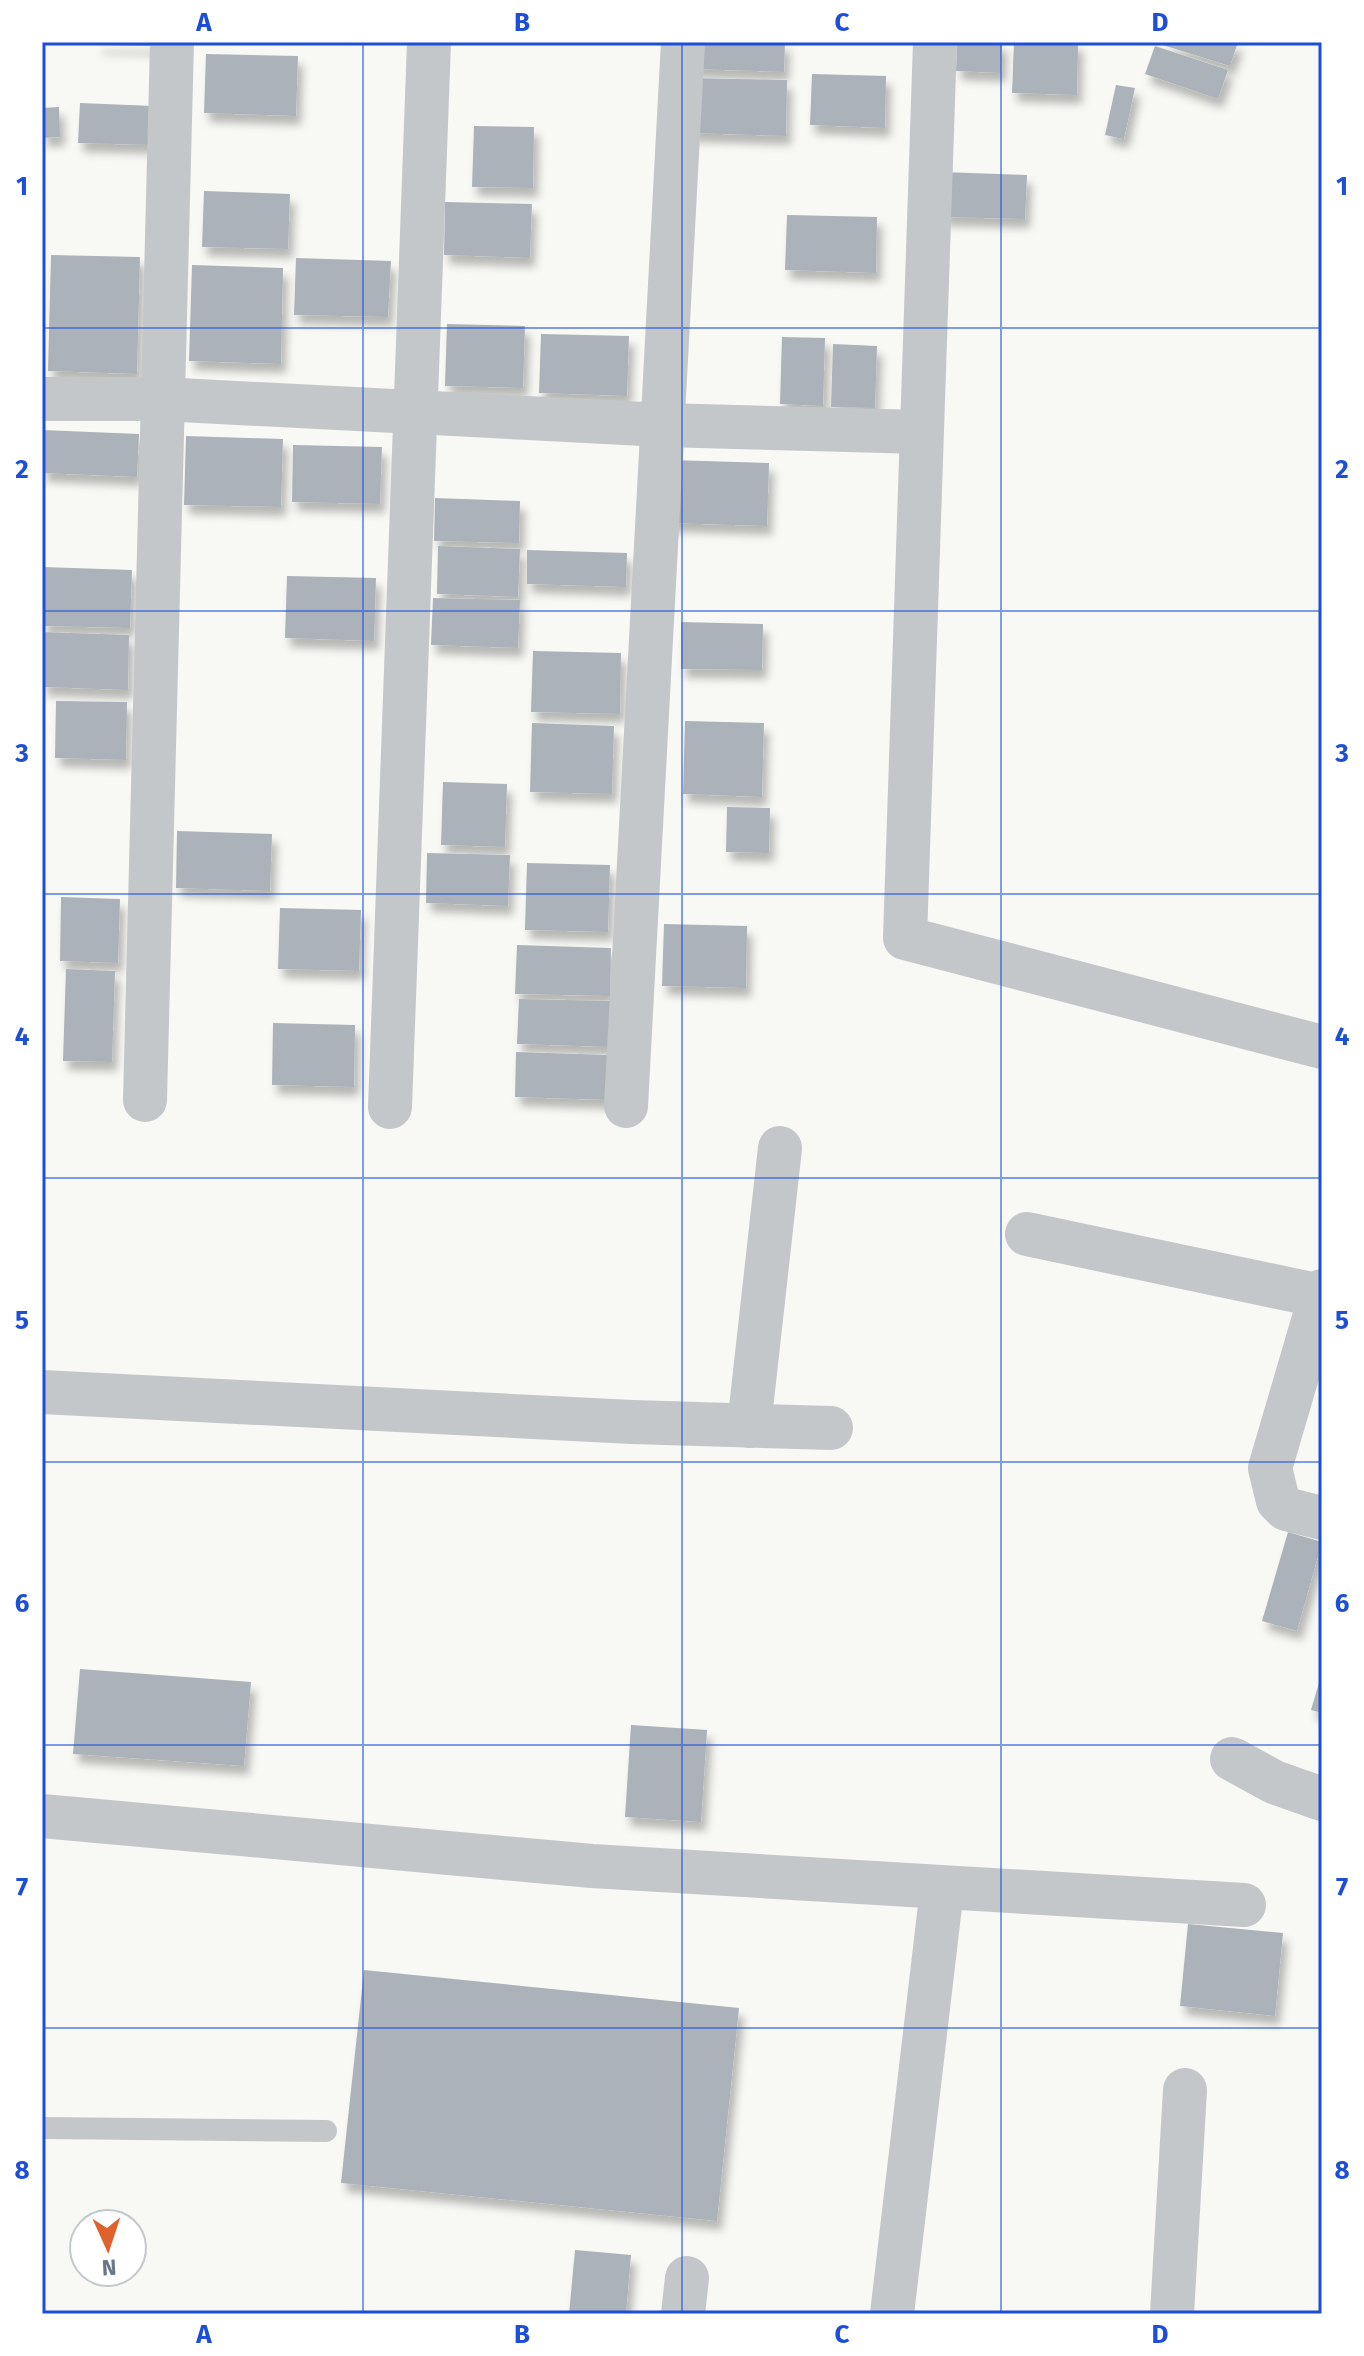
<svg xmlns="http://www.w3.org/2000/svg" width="1364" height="2356" viewBox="0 0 1364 2356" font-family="'Fira Sans',sans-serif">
<defs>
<filter id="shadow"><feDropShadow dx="5" dy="9" stdDeviation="4" flood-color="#0004"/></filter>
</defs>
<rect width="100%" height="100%" fill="#f8f8f5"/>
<g fill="#acb2b9" filter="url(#shadow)">
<polygon points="98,42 155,42 155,46 98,45"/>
<polygon points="693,42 785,42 784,72 692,69"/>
<polygon points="957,42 1002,42 1001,73 956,71"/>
<polygon points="1014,42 1078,42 1077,95 1012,93"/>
<polygon points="1153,42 1238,42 1230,66"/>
<polygon points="1155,46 1228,70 1218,99 1145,74"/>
<polygon points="206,54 298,56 296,116 204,113"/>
<polygon points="812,74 886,76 885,128 810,125"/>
<polygon points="690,78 787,80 786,136 689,133"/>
<polygon points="1116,85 1135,88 1124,139 1105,135"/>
<polygon points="80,103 153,106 151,145 78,143"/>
<polygon points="59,107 60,137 42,138 42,108"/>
<polygon points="474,126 534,127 533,188 472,187"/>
<polygon points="942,172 1027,175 1025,219 941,217"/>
<polygon points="204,191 290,194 288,249 202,247"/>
<polygon points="445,202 532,204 530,258 444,255"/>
<polygon points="787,215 877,217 876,273 785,270"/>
<polygon points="51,255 140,257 137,374 48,371"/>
<polygon points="296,258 391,261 388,317 294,315"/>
<polygon points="192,265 283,268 281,364 189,361"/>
<polygon points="447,324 525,326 523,388 445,386"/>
<polygon points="541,334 629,336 627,396 539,393"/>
<polygon points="782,337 825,338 823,406 780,404"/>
<polygon points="833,344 877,346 875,408 831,407"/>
<polygon points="42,430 139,434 137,477 42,473"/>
<polygon points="186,436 283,439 281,507 184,505"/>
<polygon points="293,445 382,447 380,504 292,502"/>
<polygon points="670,460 769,463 767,526 668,523"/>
<polygon points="435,498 520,501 519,543 434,541"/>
<polygon points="438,546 520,549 518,597 437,594"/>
<polygon points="527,550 627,553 626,587 527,584"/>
<polygon points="43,567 132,570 130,628 42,626"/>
<polygon points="287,576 376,578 374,641 285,638"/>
<polygon points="433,598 520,600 518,648 431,645"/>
<polygon points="681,622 763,624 762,670 681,669"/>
<polygon points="42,632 129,635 128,690 42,687"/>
<polygon points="533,651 621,653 620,714 531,712"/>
<polygon points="56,701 127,702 126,760 55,758"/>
<polygon points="685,721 764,723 762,797 683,794"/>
<polygon points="532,723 614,726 612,794 530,792"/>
<polygon points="443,782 507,784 505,847 441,845"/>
<polygon points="727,807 770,808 769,853 726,852"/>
<polygon points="177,831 272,834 270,891 176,888"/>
<polygon points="427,853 510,855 508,906 426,903"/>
<polygon points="527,863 610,865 608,932 525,930"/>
<polygon points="61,897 120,899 118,963 60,961"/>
<polygon points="280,908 361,910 359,971 278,969"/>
<polygon points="664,924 747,926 746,988 662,986"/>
<polygon points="517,945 611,948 610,996 515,994"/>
<polygon points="66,969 115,971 112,1062 63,1061"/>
<polygon points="519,999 613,1001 611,1047 517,1044"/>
<polygon points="273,1023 355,1025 354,1087 272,1085"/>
<polygon points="516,1052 609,1055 608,1100 515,1097"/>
<polygon points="1288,1532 1322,1542 1297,1631 1262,1621"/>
<polygon points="80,1669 251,1682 244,1766 73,1754"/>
<polygon points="1321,1676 1322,1676 1322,1713 1311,1710"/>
<polygon points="631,1725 707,1730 701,1822 625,1817"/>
<polygon points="1188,1924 1283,1933 1275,2016 1180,2006"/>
<polygon points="364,1970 739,2008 717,2221 341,2183"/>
<polygon points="575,2250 631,2255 626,2314 569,2314"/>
</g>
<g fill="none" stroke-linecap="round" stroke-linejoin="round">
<polyline stroke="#c3c7ca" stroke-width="22" points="42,2128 326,2131"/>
<g stroke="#c3c7ca" stroke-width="44">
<polyline points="935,42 905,938 1322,1047"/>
<polyline points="42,399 161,399 663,425 921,432"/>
<polyline points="145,1100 172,42"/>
<polyline points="626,1106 683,42"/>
<polyline points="390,1107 429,42"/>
<polyline points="1027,1234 1321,1296"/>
<polyline points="1322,1291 1270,1468 1278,1501 1286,1509 1322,1518"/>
<polyline points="42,1392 632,1422 831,1428"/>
<polyline points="749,1426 780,1148"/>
<polyline points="1232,1759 1274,1782 1322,1799"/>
<polyline points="42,1816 592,1866 1244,1905"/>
<polyline points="683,2314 687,2278"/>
<polyline points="892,2314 942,1889"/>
<polyline points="1172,2314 1185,2090"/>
</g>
</g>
<path fill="none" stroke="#1d4ed8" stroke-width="2" stroke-opacity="0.55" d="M363 42V2314M682 42V2314M1001 42V2314M42 328H1322M42 611H1322M42 894H1322M42 1178H1322M42 1462H1322M42 1745H1322M42 2028H1322"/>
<rect width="1364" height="2356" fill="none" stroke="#ffffff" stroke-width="88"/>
<g transform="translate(108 2248) rotate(177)"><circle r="38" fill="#ffffff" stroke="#c3c8ce" stroke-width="2"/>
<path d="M0-6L14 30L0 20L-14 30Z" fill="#df622e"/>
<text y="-12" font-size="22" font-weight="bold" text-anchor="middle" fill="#687685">N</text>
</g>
<rect x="44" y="44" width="1276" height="2268" fill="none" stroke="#1d4ed8" stroke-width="3"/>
<g font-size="26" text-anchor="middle" font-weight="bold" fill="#1d4ed8">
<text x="204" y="31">A</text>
<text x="522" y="31">B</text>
<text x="842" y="31">C</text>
<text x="1160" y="31">D</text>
<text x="22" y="195">1</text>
<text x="1342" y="195">1</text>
<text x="22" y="478">2</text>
<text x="1342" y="478">2</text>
<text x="22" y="762">3</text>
<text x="1342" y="762">3</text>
<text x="22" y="1045">4</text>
<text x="1342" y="1045">4</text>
<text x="22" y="1329">5</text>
<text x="1342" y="1329">5</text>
<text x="22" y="1612">6</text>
<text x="1342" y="1612">6</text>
<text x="22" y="1896">7</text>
<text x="1342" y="1896">7</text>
<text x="22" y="2179">8</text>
<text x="1342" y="2179">8</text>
<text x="204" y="2343">A</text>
<text x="522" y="2343">B</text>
<text x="842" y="2343">C</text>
<text x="1160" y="2343">D</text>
</g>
</svg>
